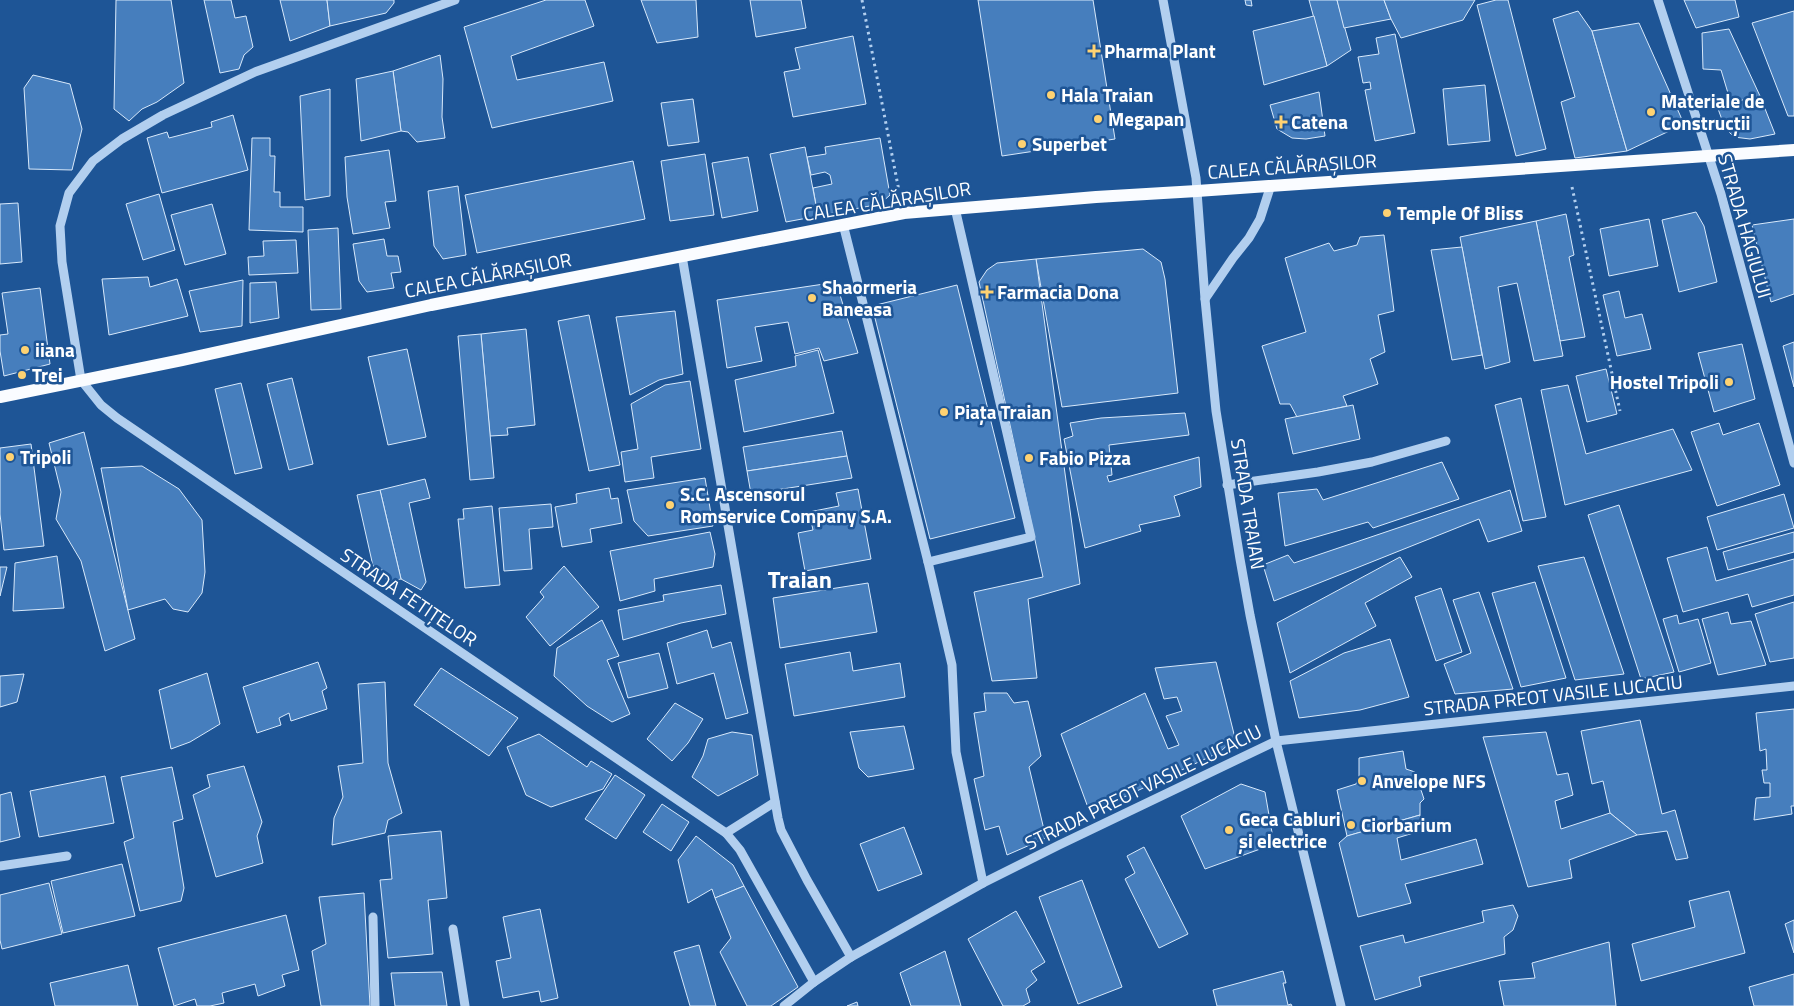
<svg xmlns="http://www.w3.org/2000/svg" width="1794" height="1006" viewBox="0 0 1794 1006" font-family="'Titillium Web',sans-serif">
<rect width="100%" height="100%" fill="#1e5596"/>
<g fill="#467ebd" stroke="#d8e9fb">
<polygon points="116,0 171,0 184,83 157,102 142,109 129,121 114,109"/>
<polygon points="204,0 231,0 235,18 246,16 253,47 244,55 239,69 220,73"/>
<polygon points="280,0 327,0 330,26 290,41"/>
<polygon points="327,0 394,0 394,3 386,13 330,26"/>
<polygon points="546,0 585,0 594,26 511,56 517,80 604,62 613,101 492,128 464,27"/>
<polygon points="641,0 696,0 698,37 657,43"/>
<polygon points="750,0 801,0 806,28 756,37"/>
<polygon points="978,0 1093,0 1115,139 1002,156"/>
<polygon points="1245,0 1251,0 1252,6 1246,5"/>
<polygon points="1309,0 1337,0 1351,50 1327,66"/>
<polygon points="1337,0 1384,0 1391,19 1344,28"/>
<polygon points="1384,0 1475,0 1463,20 1401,38 1391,19"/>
<polygon points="1496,0 1508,0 1546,149 1516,156 1477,5"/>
<polygon points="1684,0 1735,0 1739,17 1696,28"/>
<polygon points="1578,11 1592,31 1627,151 1575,158 1561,102 1575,97 1553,19"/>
<polygon points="1794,11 1794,116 1788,116 1752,23"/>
<polygon points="1314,16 1327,66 1264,85 1253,31"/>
<polygon points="1639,23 1684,124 1627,151 1592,31"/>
<polygon points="1729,29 1760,96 1731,103 1721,70 1703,69 1702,33"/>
<polygon points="1395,34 1415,133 1375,141 1365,90 1371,89 1370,82 1363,83 1358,57 1379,54 1376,38"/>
<polygon points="853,36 866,104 793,117 784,72 800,69 795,48"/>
<polygon points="440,55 443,79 442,117 445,138 417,142 408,132 401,131 393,71"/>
<polygon points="393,71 401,131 361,141 356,79"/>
<polygon points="33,75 70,84 82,129 72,170 29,169 24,88"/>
<polygon points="1485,85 1490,141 1448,145 1443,89"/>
<polygon points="330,89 330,196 305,200 300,96"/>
<polygon points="1319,92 1325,136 1306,139 1292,138 1277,129 1270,105"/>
<polygon points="1760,96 1775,134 1750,139 1734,137 1725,128 1717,106"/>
<polygon points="693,99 699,142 668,146 661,103"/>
<polygon points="233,115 248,170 162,193 147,138 167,132 169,138 212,127 211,122"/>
<polygon points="252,138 270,138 270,156 275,156 274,192 280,192 280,207 303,207 303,232 249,230"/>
<polygon points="880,138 890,195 880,204 818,216 813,188 832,184 830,175 825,172 811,175 807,157 826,154 825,147"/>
<polygon points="805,147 818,216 786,222 770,154"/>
<polygon points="389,150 396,201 385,202 390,228 353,234 347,197 345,157"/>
<polygon points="705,154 714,215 670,221 661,161"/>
<polygon points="748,157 758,211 722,218 712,163"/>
<polygon points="633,161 645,219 477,253 465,195"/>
<polygon points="458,186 466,255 443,259 434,246 428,191"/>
<polygon points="159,194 175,250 143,260 126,204"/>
<polygon points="18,203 22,262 0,264 0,204"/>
<polygon points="212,204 226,254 185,265 171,215"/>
<polygon points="1696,212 1704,226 1717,282 1679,292 1662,220"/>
<polygon points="1566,214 1574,255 1569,257 1585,337 1560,341 1536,221"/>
<polygon points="1649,219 1658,266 1609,276 1600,229"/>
<polygon points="1794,219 1794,294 1771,302 1752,225"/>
<polygon points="1536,221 1563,356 1534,361 1517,283 1498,287 1510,362 1485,369 1460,237"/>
<polygon points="338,228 341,309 311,310 308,230"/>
<polygon points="1384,235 1394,311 1378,315 1385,352 1370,359 1378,384 1343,396 1347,406 1297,417 1290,404 1280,404 1262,346 1306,332 1285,258 1329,243 1334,251 1357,245 1360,237"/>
<polygon points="384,239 387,256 398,256 401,272 391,273 394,288 367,292 359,281 353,244"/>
<polygon points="296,240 298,273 249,275 248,257 264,256 263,241"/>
<polygon points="1462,247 1482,355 1452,360 1431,250"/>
<polygon points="1143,249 1161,262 1165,279 1178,393 1062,407 1036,259"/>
<polygon points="1036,259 1080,584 1028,599 1037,678 992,681 974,592 1043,577 979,282 987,270 997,263"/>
<polygon points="148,277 150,287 177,279 188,316 109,335 102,279"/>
<polygon points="243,280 242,326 200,332 189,291"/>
<polygon points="276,282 279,318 250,323 250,283"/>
<polygon points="824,284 833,287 840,295 858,353 824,361 819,348 795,354 788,322 755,327 762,361 727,368 717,300"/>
<polygon points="957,285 1015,518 930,539 872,306"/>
<polygon points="40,288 50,364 4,376 0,351 0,335 8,334 2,293"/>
<polygon points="1619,291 1625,318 1642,314 1651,349 1617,356 1603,295"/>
<polygon points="675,311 683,374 659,380 630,395 616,317"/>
<polygon points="589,315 620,465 589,471 558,321"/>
<polygon points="526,329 535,425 507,428 508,435 490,436 481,334"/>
<polygon points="481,334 494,478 470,480 458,336"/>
<polygon points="1794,342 1794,387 1783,346"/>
<polygon points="1742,344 1755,399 1714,412 1698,353"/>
<polygon points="407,349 426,437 388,445 368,357"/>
<polygon points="818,350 834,413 744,432 735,380 796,366 795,356"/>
<polygon points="1606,369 1617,414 1587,422 1576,376"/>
<polygon points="292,378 313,464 289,470 267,384"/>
<polygon points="690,381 701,449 651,457 654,478 625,482 621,452 638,449 631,404 665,385"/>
<polygon points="241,383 262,468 235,474 215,389"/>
<polygon points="1568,385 1586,454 1673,429 1692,470 1565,505 1541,390"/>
<polygon points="1521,398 1546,517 1523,521 1495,405"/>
<polygon points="1353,405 1360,439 1293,454 1285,419"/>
<polygon points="1185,413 1189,435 1109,445 1112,475 1107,476 1109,482 1199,457 1201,487 1174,496 1180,516 1139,525 1141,531 1085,548 1064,439 1073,436 1070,423 1101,418"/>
<polygon points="1719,423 1723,435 1759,423 1780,485 1717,506 1691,432"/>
<polygon points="842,431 847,456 747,471 743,447"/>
<polygon points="84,432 135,639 105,651 81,561 56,519 61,492 49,443"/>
<polygon points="31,444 44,546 4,550 0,514 0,448"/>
<polygon points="847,456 852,478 751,494 747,471"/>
<polygon points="1442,462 1459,499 1373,528 1368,522 1285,546 1278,493 1317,489 1323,500"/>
<polygon points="142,466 179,489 202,520 205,572 202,593 188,612 173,609 165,599 128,610 101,468"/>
<polygon points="705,478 713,526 648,536 634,521 627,490"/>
<polygon points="425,479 430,498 409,503 426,582 421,590 401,579 380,490"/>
<polygon points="609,488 611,499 618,498 622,523 590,529 592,542 562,547 555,507 577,503 576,494"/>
<polygon points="858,489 871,559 805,571 798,533 813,530 809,512 839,506 836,493"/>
<polygon points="380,490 401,579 387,582 384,571 373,566 357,495"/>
<polygon points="1510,490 1522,531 1488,542 1479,519 1274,601 1263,565 1288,555 1294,563"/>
<polygon points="1784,494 1794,528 1717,550 1707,517"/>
<polygon points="551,504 553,527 529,529 532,569 504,571 499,508"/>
<polygon points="1619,505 1674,672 1641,679 1588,515"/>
<polygon points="492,506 500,585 465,588 458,519 464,519 463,509"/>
<polygon points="710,532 715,554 713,567 654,579 655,591 620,601 610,551"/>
<polygon points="1794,532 1794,552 1728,570 1723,552"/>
<polygon points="1707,547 1716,581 1794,559 1794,595 1752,607 1748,594 1683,612 1667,558"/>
<polygon points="57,556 64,608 13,611 15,563"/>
<polygon points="1400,557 1412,577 1365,603 1376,626 1290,673 1277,623"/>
<polygon points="1584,557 1624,674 1575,680 1538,566"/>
<polygon points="564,566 599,607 550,646 526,617 544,597 540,592"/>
<polygon points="0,567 7,567 0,596"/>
<polygon points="1535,582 1566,678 1521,687 1492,593"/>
<polygon points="868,583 877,632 780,648 773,598"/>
<polygon points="721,585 726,614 681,623 623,640 618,610 664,601 663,595"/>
<polygon points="1441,588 1462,652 1436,661 1415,597"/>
<polygon points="1479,592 1513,689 1455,694 1444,664 1471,653 1453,600"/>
<polygon points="1794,602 1794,658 1770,662 1755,614"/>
<polygon points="1728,612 1731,624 1751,621 1766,665 1718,675 1702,619"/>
<polygon points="1677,615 1679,624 1698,619 1711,663 1679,672 1663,619"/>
<polygon points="602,620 619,656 607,660 630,714 612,722 587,706 554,676 557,648"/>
<polygon points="707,630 712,648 731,642 748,713 726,719 714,673 677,684 667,643"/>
<polygon points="1390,639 1409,697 1360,710 1299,718 1290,681 1344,653"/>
<polygon points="850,652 853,671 900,663 905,697 794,716 785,664"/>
<polygon points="659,653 668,688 628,698 618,663"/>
<polygon points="318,662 327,688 322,691 327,709 291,721 289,713 279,718 281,725 257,733 243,687"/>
<polygon points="1216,662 1235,738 1220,752 1090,813 1061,734 1145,693 1168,749 1179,745 1166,716 1182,711 1177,697 1164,699 1155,668"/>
<polygon points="441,668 518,718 489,756 414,705"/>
<polygon points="207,673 220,724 190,742 171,749 159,690"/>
<polygon points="24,674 17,702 0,707 0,676"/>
<polygon points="385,682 388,763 402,813 388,820 385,833 332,845 334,818 343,797 338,766 363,763 358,684"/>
<polygon points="984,693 1007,693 1014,703 1028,701 1041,756 1029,767 1046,838 1007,855 999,826 985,830 974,779 984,776 974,713 986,711"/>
<polygon points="675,703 703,719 688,743 672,761 647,739"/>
<polygon points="1794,709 1794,806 1791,806 1792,814 1754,820 1756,798 1770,797 1770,783 1764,783 1762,770 1767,770 1766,749 1760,751 1756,713"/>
<polygon points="1640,720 1662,814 1675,810 1688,858 1676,860 1667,831 1637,835 1610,813 1603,781 1592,784 1581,731"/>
<polygon points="904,726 914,769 868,777 859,768 850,732"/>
<polygon points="732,732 752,735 758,775 718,796 692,777 703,756 708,739"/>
<polygon points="1546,732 1557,775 1568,773 1573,795 1555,801 1561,829 1610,813 1637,835 1569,860 1572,878 1528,887 1483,737"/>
<polygon points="539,734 587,767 591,761 612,774 603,789 551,807 526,795 507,747"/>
<polygon points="1403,751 1406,769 1415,772 1424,799 1420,803 1420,815 1347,836 1337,790 1356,784 1359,777 1359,758"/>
<polygon points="244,766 262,822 257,836 263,863 216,877 193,795 210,787 207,775"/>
<polygon points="172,767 183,819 173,822 184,888 181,901 140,911 124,842 134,838 121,777"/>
<polygon points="615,775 645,795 616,839 585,819"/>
<polygon points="105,776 114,823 39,837 30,791"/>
<polygon points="1241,784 1265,792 1274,844 1205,869 1181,816"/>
<polygon points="11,792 20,837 0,842 0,795"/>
<polygon points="662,804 689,822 671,851 643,832"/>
<polygon points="1420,815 1420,831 1397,838 1401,860 1476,839 1483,864 1405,884 1411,903 1358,917 1339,843 1347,836"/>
<polygon points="904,827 922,874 878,891 860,844"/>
<polygon points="441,831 447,898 428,900 433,954 388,958 380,880 392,879 388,836"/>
<polygon points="696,836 733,865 744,886 715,898 712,889 688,903 678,860"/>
<polygon points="1144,847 1188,934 1159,948 1125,879 1135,873 1127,856"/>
<polygon points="122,864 135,916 63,933 51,881"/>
<polygon points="1082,880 1122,987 1078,1004 1039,897"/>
<polygon points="49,883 62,934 2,949 0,940 0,895"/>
<polygon points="744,886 798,987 771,1006 747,1006 720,952 731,938 715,898"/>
<polygon points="1729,891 1745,953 1641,981 1632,944 1695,927 1689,901"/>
<polygon points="364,893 370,1006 321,1006 312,951 326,944 319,897"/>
<polygon points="1513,905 1518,916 1513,930 1504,937 1505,954 1419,977 1421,986 1375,1000 1360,946 1403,935 1405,943 1484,922 1482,911"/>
<polygon points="540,909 558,998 541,1002 539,991 503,998 496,961 511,958 503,917"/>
<polygon points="1016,911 1045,962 1031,971 1037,980 1026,989 1030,1002 1023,1006 1003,1006 968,939"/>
<polygon points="286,915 299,970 282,975 285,986 258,996 255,984 222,993 224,1003 210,1006 197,1006 195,999 174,1006 158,948"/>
<polygon points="1794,920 1794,953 1785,924"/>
<polygon points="1609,942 1616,1006 1504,1006 1499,981 1535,978 1532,963"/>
<polygon points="699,945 716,1006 690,1006 674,952"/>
<polygon points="945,951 961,1006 911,1006 900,973"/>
<polygon points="128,965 138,1006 55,1006 50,983"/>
<polygon points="1283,971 1286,983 1283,983 1288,1005 1291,1004 1292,1006 1217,1006 1213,990"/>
<polygon points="442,972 447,1006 395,1006 391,973"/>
<polygon points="1794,974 1794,1006 1754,1006 1749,987"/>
<polygon points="857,1002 858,1006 847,1006"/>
</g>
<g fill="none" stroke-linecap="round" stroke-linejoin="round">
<g stroke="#b2cfef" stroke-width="3" stroke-dasharray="2.5 4" stroke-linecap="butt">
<polyline points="862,0 899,191"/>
<polyline points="1572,187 1620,411"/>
</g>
<g stroke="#b2cfef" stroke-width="9">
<polyline points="455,0 255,72 163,115 122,139 93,161 69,193 60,226 62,262 81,380 101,405 117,418 726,833 740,850 814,982"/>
<polyline points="1163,0 1196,178 1205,299 1216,411 1240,559 1250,615 1276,741 1341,1006"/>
<polyline points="1658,0 1721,194 1794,463"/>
<polyline points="843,224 928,562 952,665 956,752 983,883"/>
<polyline points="682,256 778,818 781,830 807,880 851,957"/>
<polyline points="1205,299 1233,258 1249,238 1260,219 1271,185"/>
<polyline points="1227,485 1318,472 1372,462 1446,441"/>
<polyline points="928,562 1031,537 955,208"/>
<polyline points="726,833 775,802"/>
<polyline points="0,866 67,856"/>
<polyline points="373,917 375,1006"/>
<polyline points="453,929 465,1006"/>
<polyline points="784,1006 814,982 851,957 983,883 1059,845 1276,741 1794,686"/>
</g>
<polyline stroke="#fafcff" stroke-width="12" points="0,397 182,360 431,305 904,213 1096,197 1197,191 1794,150"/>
</g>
<g fill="#fed272" stroke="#1e5596" stroke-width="2">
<path d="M1091.5 43.5h5v5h5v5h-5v5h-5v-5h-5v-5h5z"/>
<circle cx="1051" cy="95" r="5"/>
<circle cx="1651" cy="112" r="5"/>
<circle cx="1098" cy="119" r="5"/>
<path d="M1278.5 114.5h5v5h5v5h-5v5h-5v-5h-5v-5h5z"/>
<circle cx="1022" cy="144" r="5"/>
<circle cx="1387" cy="213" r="5"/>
<path d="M984.5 284.5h5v5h5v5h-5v5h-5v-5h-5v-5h5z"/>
<circle cx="812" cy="298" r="5"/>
<circle cx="25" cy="350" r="5"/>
<circle cx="22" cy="375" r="5"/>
<circle cx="1729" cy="382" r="5"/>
<circle cx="944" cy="412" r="5"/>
<circle cx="10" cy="457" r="5"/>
<circle cx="1029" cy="458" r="5"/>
<circle cx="670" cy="505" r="5"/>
<circle cx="1362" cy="781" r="5"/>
<circle cx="1351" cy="825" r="5"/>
<circle cx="1229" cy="830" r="5"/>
</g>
<g text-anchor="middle" stroke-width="5" stroke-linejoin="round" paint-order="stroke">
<g font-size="19" font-weight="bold" fill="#fff" stroke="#1e5596" text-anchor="start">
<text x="1104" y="58">Pharma Plant</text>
<text x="1061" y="102">Hala Traian</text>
<text x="1661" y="108">Materiale de<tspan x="1661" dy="22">Construcții</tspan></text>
<text x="1108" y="126">Megapan</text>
<text x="1291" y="129">Catena</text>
<text x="1032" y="151">Superbet</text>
<text x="1397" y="220">Temple Of Bliss</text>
<text x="822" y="294">Shaormeria<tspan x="822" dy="22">Baneasa</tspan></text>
<text x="997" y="299">Farmacia Dona</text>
<text x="35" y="357">iiana</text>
<text x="32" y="382">Trei</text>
<text x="1719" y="389" text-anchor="end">Hostel Tripoli</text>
<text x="954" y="419">Piața Traian</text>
<text x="20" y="464">Tripoli</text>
<text x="1039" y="465">Fabio Pizza</text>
<text x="680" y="501">S.C. Ascensorul<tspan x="680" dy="22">Romservice Company S.A.</tspan></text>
<text x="1372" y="788">Anvelope NFS</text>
<text x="1239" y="826">Geca Cabluri<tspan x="1239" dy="22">și electrice</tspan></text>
<text x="1361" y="832">Ciorbarium</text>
</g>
<g font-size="19" fill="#fff" stroke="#1e5596">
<text transform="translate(1292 166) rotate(-4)" y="7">CALEA CĂLĂRAȘILOR</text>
<text transform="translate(887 201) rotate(-9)" y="7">CALEA CĂLĂRAȘILOR</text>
<text transform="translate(1745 226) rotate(74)" y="7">STRADA HAGIULUI</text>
<text transform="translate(488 275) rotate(-11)" y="7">CALEA CĂLĂRAȘILOR</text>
<text transform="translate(1248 504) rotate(81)" y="7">STRADA TRAIAN</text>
<text transform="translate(409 597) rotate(34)" y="7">STRADA FETIȚELOR</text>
<text transform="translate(1553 695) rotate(-6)" y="7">STRADA PREOT VASILE LUCACIU</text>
<text transform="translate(1143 787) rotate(-26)" y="7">STRADA PREOT VASILE LUCACIU</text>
</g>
<g font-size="24" font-weight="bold" fill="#fff" stroke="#1e5596">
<text x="800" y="588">Traian</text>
</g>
</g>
</svg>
